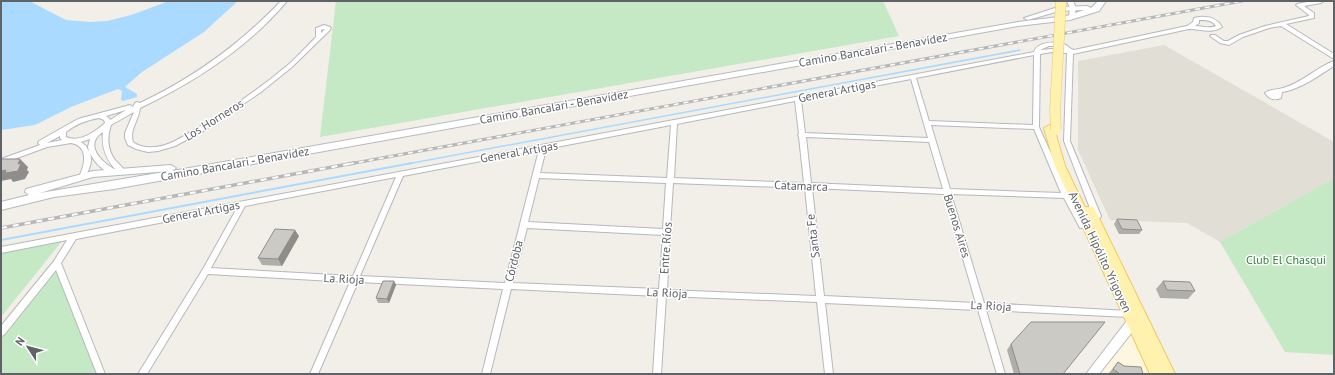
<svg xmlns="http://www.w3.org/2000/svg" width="1335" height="375" viewBox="0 0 1335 375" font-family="'PT Sans',sans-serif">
<rect width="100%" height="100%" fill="#f1efe8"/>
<polygon fill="#fef7e0" points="1131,335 1134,337 1153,374 1100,374"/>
<polygon fill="#e1ded6" points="1164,45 1334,142 1334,178 1220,242 1187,223 1110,220 1078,150 1078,61"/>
<g fill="#c5e8c5">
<polygon points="336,1 883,1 899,36 320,137"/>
<polygon points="1334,178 1334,355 1285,352 1220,242"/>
<polygon points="66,236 1,317 1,249"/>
<polygon points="57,263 101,374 1,374 1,332"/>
</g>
<polygon fill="#aadaff" points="1,1 29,1 66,20 90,22 107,21 131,15 169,1 238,1 204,32 142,72 127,85 125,87 137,94 137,97 123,101 121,100 122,91 118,89 71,107 35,125 1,130"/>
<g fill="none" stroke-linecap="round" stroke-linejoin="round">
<polyline stroke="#aadaff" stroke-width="1.5" points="407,164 1020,50"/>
<polyline stroke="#aadaff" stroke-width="2" points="1,240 412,163"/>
<defs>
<g id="street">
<path d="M281 1H287C248 48 194 82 140 108 139 120 129 130 133 142 142 149 154 148 165 145 175 142 184 136 192 131 226 112 258 90 288 65 298 56 307 46 316 37V28L324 25 330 27 331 28 329 31 292 67 261 92 205 130 175 146 158 151 148 152 136 149 128 145 125 138V133L134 112 111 125C107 137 107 149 115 160 119 164 123 168 126 172L123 174 118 171 117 174C106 175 94 162 90 153 93 162 89 170 84 179H80L79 177C85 165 89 146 71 143L47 147 1 164V159L40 145 38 143 39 141 78 119 130 105 133 107 135 103 137 102 140 103C193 78 240 44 281 1ZM324 29H325L321 33V30ZM126 110 110 120 109 118 106 116ZM99 118 104 120 105 123C95 132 79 143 66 137V132C76 124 87 120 99 118ZM103 132C101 147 106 159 116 170 102 163 83 145 103 132ZM60 136V138L62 140 47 143ZM90 139 88 147 89 152 86 146 81 142Z"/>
<polygon points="1067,1 1073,1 1076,8 1074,17 1072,18 1069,16 1070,8"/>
<polygon points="1312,1 1324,1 1321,3 1304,6 1314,13 1314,18 1286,24 1334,54 1334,59 1281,26 1269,28 1243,37 1229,45 1220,43 1210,36 1211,35 1215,35 1224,41 1228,41 1239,35 1265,26 1309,16 1309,15 1296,5 1297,4"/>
<path d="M1199 17C1209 16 1217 18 1222 27 1212 34 1200 29 1189 29L1073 54 1070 141 1101 216 1100 218H1094L1093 216 1064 141 1067 53 1052 52 1040 54 1039 127 1070 196 1087 226 1086 228H1080L1064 198 951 194 984 303 1129 311 1132 312 1133 314 1132 316 1129 317 986 310 1005 374H997L978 310 825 303 833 374H825L817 302 666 296 661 374H653L658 296 511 289 490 374H482L503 289 358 282 318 374H310L350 282 208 274 147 374H138L203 269 237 208 76 239 61 263 105 374H97L56 270 4 335 1 336V326L54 261 67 240 1 253V247L1034 52C1037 41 1057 41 1066 45 1069 47 1070 49 1074 50L1187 26 1193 22 1194 18ZM1199 20C1206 20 1212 20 1216 26 1209 29 1202 26 1195 26L1199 23ZM1049 46H1058L1064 49H1052L1040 50ZM1034 55 1033 125 929 121 916 78ZM911 79 928 138 805 133 801 100ZM795 101 799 134 798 135 799 137 804 183 674 178 677 124ZM671 125 667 178 540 173 546 149ZM931 125 1034 129 1061 193 950 189ZM806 137 929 142 943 189 811 183ZM539 150 505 283 360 276 403 176ZM396 177 353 276 211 268 245 206ZM539 178 666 183 663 229 528 222ZM673 183 805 188 816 296 667 290 670 234 672 232 670 230ZM812 188 944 194 976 303 824 296ZM527 228 663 235 659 289 513 283Z"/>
<path d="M1334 61V66C1318 76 1301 89 1282 92L1281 98C1274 101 1269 99 1265 93 1270 89 1277 90 1283 88 1302 83 1317 67 1334 61Z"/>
</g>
<g id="secondary">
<path d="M1098 1H1106L1099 11 1070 20 1018 26 114 189 54 197 1 210V202L29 195 25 192 26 189 93 171 171 165 176 168 172 171 1018 22 1066 16 1084 10 1059 11 1028 20 1024 18 1058 7 1087 6 1091 8ZM170 171 40 193 93 177Z"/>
<polygon points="1133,317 1137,318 1139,322 1137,326 1099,374 1086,374 1129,318"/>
</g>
<polygon id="primary" points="1049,125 1054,128 1065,166 1085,207 1093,207 1095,210 1175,374 1150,374 1055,166 1044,128"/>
</defs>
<use href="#street" stroke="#b5b8bc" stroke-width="2"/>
<use href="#secondary" stroke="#b6babf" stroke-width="2"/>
<use href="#primary" stroke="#f2c960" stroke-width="2"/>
<use href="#street" fill="#fff" fill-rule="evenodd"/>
<use href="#secondary" fill="#fff" fill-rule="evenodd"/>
<use href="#primary" fill="#fff2af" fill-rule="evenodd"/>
<defs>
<polyline id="rail-far1" points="349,164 1242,1"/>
<polyline id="rail" points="1,228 354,163"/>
</defs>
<use href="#rail-far1" stroke="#b6b7b8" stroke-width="3"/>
<use href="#rail" stroke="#b6b7b8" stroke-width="3.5"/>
<use href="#rail-far1" stroke="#fff" stroke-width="1.5" stroke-dasharray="5" stroke-linecap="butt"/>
<use href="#rail" stroke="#fff" stroke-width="2" stroke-dasharray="6" stroke-linecap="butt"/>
<defs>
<polyline id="primary-bridge" points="1056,130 1055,110 1061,1"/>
</defs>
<use href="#primary-bridge" stroke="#f2c960" stroke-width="11" stroke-linecap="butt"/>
<use href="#primary-bridge" stroke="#fff2af" stroke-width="10"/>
</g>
<g fill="#afaea9">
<polygon points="1117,219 1142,230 1139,234 1119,234 1114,224"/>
<polygon points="299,236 282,266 262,265 258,258"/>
<polygon points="394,281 396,285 389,303 378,303 376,298"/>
<polygon points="1163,281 1195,291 1188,299 1160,298 1156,289"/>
<polygon points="1011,344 1063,374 1014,374 1007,350"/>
<polygon points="1118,362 1124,366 1143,374 1110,374 1109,373"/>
</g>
<g fill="#8f8d8a">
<polygon points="20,159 28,167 27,170 29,172 25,179 13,182 11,179 1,181 1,171 6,170 18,164"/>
<polygon points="295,230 299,236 282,266 278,259"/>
<polygon points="394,281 396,285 389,303 387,299"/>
</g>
<g fill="#cccac5" stroke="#8f8d8a">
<polygon points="1,159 20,159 18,164 21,163 18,171 5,173 6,170 1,171"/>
<polygon points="1117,219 1137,220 1142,230 1122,229"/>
<polygon points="275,229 295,230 278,259 258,258"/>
<polygon points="383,281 394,281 387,299 376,298"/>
<polygon points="1163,281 1190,282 1195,291 1167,290"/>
<polygon points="1031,322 1105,322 1063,374 1020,374 1011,344"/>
<polygon points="1118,362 1124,366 1141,367 1143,374 1120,374 1113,369"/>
</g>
<g text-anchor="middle" stroke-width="3" stroke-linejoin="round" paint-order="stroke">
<g font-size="12" fill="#5f6368" stroke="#fff">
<text transform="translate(873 50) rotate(-10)" y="4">Camino Bancalari - Benavídez</text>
<text transform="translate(837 91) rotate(-11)" y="4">General Artigas</text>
<text transform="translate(554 107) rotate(-10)" y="4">Camino Bancalari - Benavídez</text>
<text transform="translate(214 120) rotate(-32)" y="4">Los Horneros</text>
<text transform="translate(519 152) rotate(-10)" y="4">General Artigas</text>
<text transform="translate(235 164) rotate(-10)" y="4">Camino Bancalari - Benavídez</text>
<text transform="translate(801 186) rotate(2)" y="4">Catamarca</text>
<text transform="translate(201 212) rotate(-11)" y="4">General Artigas</text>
<text transform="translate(957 226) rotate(73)" y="4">Buenos Aires</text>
<text transform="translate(813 236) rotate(-97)" y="4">Santa Fe</text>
<text transform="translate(666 248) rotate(-86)" y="4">Entre Ríos</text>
<text transform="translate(1100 252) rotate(65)" y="4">Avenida Hipólito Yrigoyen</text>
<text transform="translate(514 261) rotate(-76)" y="4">Córdoba</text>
<text transform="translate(344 279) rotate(3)" y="4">La Rioja</text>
<text transform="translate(667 293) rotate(3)" y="4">La Rioja</text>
<text transform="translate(991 306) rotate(3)" y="4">La Rioja</text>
</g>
<g font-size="12" fill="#348238" stroke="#fff">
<text x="1286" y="264">Club El Chasqui</text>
</g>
</g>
<rect width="1335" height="375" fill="none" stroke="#5f6368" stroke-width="4"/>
<g transform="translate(28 347) rotate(306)" stroke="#ffffff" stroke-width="3" paint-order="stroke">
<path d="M0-3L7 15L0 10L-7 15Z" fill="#5f6368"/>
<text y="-6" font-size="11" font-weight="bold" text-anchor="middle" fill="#5f6368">N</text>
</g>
</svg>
